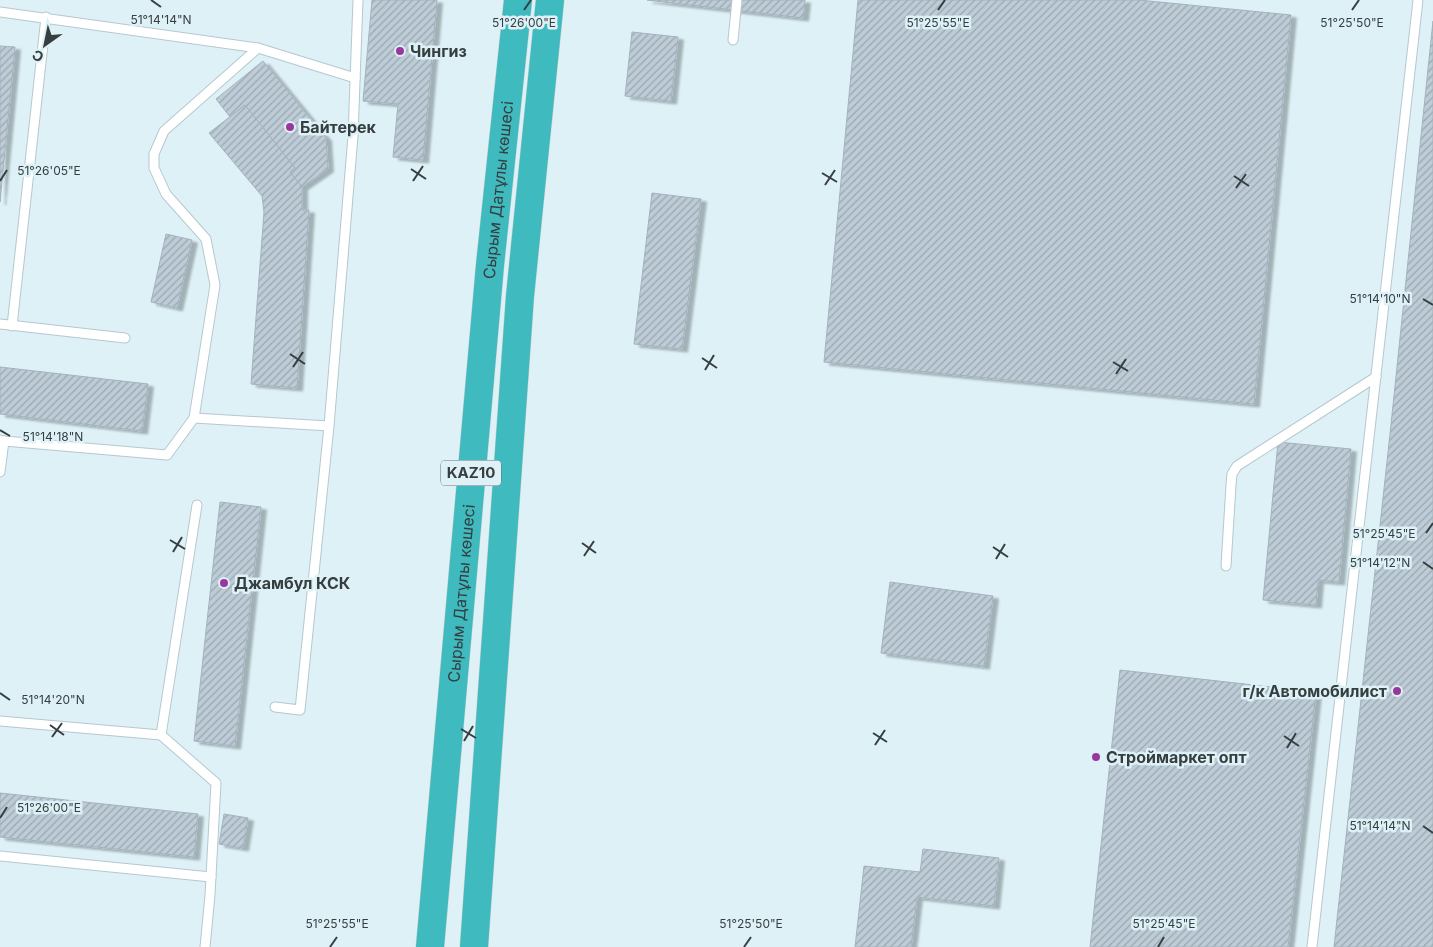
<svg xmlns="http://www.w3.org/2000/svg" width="1433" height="947" viewBox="0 0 1433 947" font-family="Inter,sans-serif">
<defs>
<pattern id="building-hatch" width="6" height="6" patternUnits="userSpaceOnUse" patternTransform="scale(1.25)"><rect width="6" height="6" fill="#bdccd7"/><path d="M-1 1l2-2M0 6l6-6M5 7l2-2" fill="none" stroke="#9aa7b0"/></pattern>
<filter id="shadow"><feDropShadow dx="5.5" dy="3" stdDeviation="1" flood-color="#0004"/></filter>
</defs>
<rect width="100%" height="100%" fill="#ddf1f7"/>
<g fill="url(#building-hatch)" stroke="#a4b2bd" filter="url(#shadow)">
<polygon points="372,0 437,0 423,160 393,157 398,104 363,101"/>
<polygon points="647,0 805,0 803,18"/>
<polygon points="858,0 1139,0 1291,15 1254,404 824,362"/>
<polygon points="1433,21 1433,947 1334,947 1390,434"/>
<polygon points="632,32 678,37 671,101 625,96"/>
<polygon points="0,46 15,47 0,202"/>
<polygon points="263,61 326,138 328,169 302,187 290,172 295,168 245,105 230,117 216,99"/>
<polygon points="245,105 295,168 290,172 302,187 302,210 309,210 297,388 251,384 264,212 262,196 209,133"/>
<polygon points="652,193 701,199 682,349 634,344"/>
<polygon points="166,234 192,240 177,308 151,302"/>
<polygon points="0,367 148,384 142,431 0,414"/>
<polygon points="1278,442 1351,449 1339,582 1318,580 1316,605 1263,600"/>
<polygon points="220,502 261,507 235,746 194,741"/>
<polygon points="890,582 993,596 984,666 881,653"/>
<polygon points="1120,670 1316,692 1288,947 1090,947"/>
<polygon points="0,793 198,814 194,857 0,837"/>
<polygon points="224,814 248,818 243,848 219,844"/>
<polygon points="923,849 999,858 994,906 917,897 911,947 855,947 864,866 920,872"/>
</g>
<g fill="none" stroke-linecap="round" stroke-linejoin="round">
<defs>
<g id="lane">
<polyline points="0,12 258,48 355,78"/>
<polyline points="733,40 737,0"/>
<polyline points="0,324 125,338"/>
<polyline points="12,326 46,17"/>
<polyline points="194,418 329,426"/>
<polyline points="0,440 4,441 0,472"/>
<polyline points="4,441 167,455 194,418 215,285 206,239 166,194 154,168 154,154 164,131 258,48"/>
<polyline points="1226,566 1231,485 1232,474 1237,466 1376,377"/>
<polyline points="275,707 300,710 329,426 353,136 358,0"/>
<polyline points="0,721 161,735 216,783 210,895 205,947"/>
<polyline points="161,735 197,505"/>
<polyline points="0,856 211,877"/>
<polyline points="1312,947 1418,0"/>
</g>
<g id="highway">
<path id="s1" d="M430 947 490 265 518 0"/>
<polyline points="474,947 520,296 550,0"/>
</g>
</defs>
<use href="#lane" stroke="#b5c8ce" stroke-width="11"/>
<use href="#highway" stroke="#cfd1d1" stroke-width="29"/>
<use href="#lane" stroke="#fff" stroke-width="9"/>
<use href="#highway" stroke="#3fbbbf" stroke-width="28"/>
</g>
<path fill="none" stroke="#363e40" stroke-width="2" d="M151 0 161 7M524 10 531 0M938 10 945 0M1352 10 1359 0M411 169 426 179M822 173 837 182M1234 176 1249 186M0 181 7 170M413 181 423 166M825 185 835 170M1236 188 1246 174M1423 299 1433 305M290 354 305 364M702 358 717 368M1113 362 1128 371M293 367 303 352M705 370 714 355M1116 374 1126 359M0 430 10 436M1426 533 1433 523M170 540 185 549M582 543 596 553M993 547 1008 557M173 552 182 537M584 556 594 541M996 559 1005 544M1423 562 1433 569M0 693 10 700M50 725 64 735M461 729 476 738M873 733 887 742M1284 736 1299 746M52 737 62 723M464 741 473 726M875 745 885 730M1287 748 1296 733M0 818 7 807M1423 826 1433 833M330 947 337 937M744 947 751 937M1158 947 1164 937"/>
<g fill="#9a379c" stroke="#ddf1f7" stroke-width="2">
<circle cx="400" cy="51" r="5"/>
<circle cx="290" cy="127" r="5"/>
<circle cx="224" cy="583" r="5"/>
<circle cx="1397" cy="691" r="5"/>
<circle cx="1096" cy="757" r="5"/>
</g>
<g text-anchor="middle" stroke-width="5" stroke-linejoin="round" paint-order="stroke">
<rect fill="#ddf1f7" stroke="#687477" stroke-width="1" x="441" y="460.5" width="60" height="25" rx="4"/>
<g font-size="15" font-weight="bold" fill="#363e40">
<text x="471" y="478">KAZ10</text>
</g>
<g font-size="16" font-weight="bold" fill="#363e40" stroke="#ddf1f7" text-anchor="start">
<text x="410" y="57">Чингиз</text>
<text x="300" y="133">Байтерек</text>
<text x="234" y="589">Джамбул КСК</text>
<text x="1387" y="697" text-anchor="end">г/к Автомобилист</text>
<text x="1106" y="763">Строймаркет опт</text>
</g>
<g font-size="16" fill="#363e40" stroke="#ddf1f7">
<text dy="6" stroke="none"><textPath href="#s1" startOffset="760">Сырым Датұлы көшесі</textPath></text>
<text dy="6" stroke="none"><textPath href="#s1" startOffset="355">Сырым Датұлы көшесі</textPath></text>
</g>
</g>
<g font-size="12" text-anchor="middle" fill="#363e40" stroke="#ddf1f7" stroke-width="5" stroke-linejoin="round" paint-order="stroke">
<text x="161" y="24">51°14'14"N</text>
<text x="524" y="27">51°26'00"E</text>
<text x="938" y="27">51°25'55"E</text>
<text x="1352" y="27">51°25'50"E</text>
<text x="49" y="175">51°26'05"E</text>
<text x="1380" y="303">51°14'10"N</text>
<text x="53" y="441">51°14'18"N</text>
<text x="1384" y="538">51°25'45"E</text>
<text x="1380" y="567">51°14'12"N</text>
<text x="53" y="704">51°14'20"N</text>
<text x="49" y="812">51°26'00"E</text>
<text x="1380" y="830">51°14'14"N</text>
<text x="337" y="928">51°25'55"E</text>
<text x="751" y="928">51°25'50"E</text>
<text x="1164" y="928">51°25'45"E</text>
</g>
<g transform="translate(45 45) rotate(213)" stroke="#ddf1f7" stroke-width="4" paint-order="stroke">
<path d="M0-4L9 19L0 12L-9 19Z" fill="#363e40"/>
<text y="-8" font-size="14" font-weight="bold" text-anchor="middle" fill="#363e40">С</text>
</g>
</svg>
